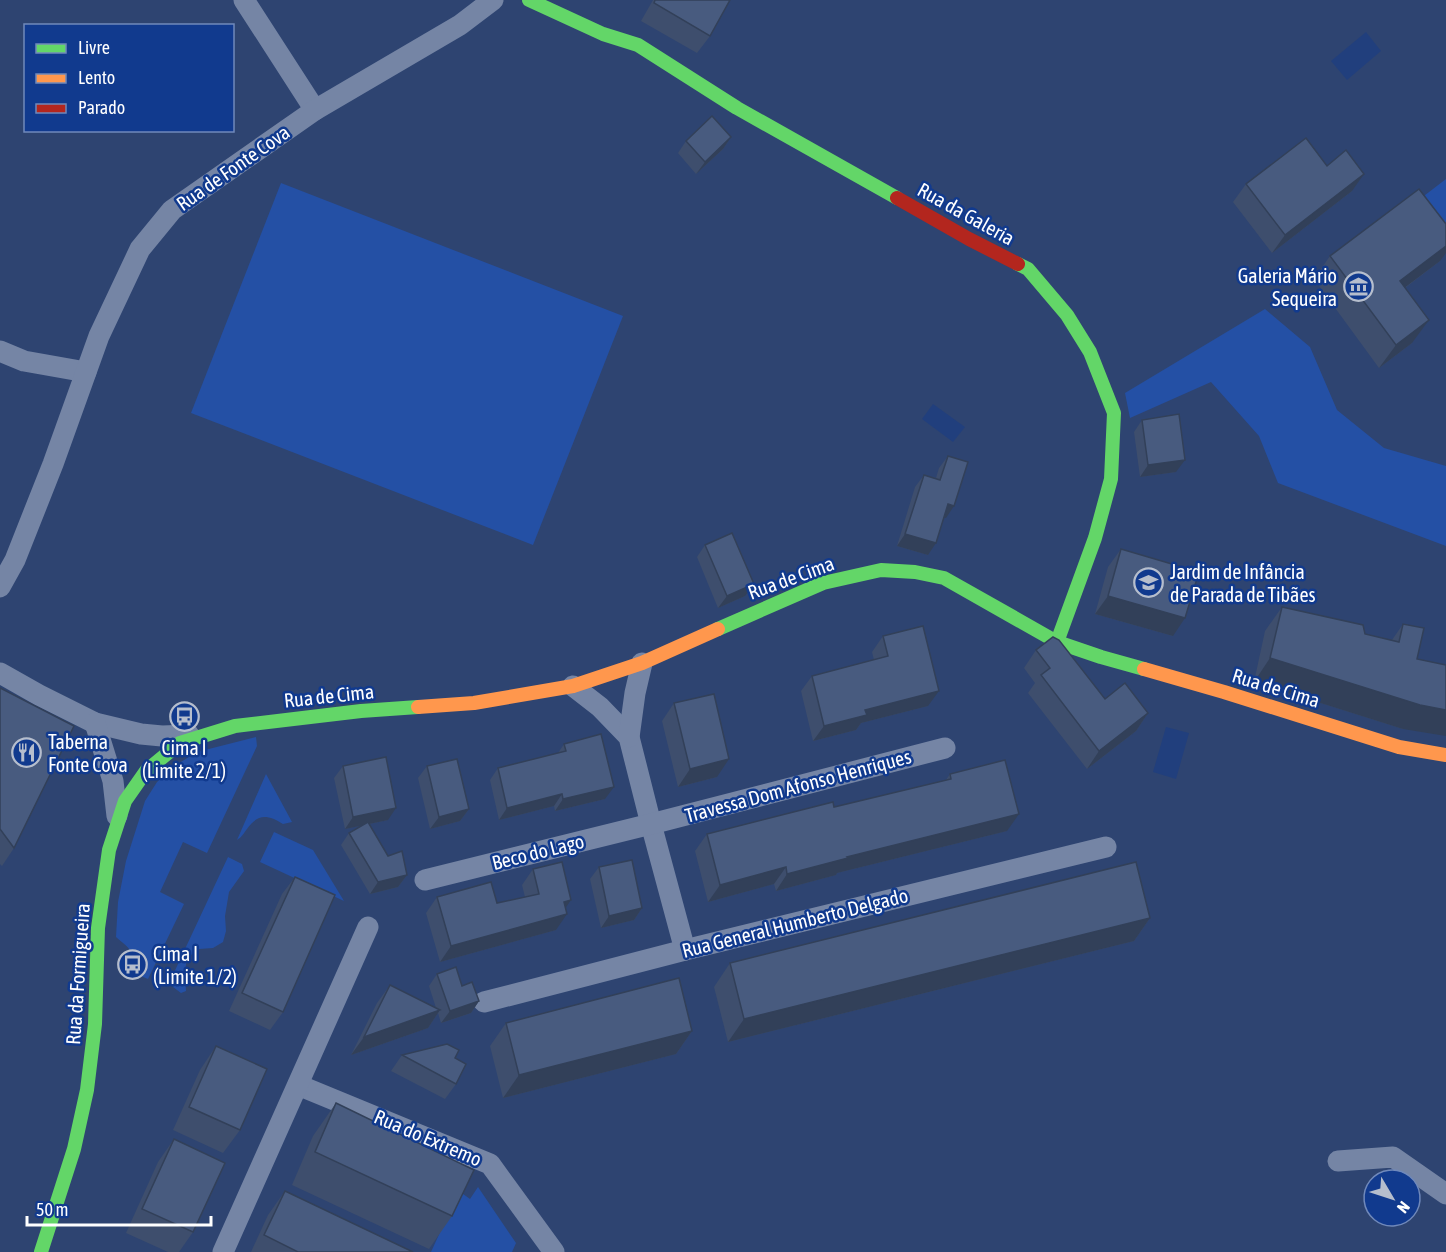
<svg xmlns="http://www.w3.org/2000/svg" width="1446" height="1252" viewBox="0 0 1446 1252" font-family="'Asap Condensed',sans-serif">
<rect width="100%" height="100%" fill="#2e4471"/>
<g fill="#2450a5">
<polygon points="1446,179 1446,229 1403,212"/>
<polygon points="281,183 623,316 533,545 191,413"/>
<polygon points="1265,309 1310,347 1337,410 1384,448 1446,466 1446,546 1278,483 1259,436 1211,382 1130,418 1125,393"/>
<path d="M256 737 257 746 207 853 183 842 160 892 184 904 148 979 126 970 132 954C128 945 123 944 116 937L118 902 126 861 145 801 157 782 176 765 197 752Z"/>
<path d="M266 774 292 822 283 824C268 815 258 813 247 829 243 834 242 837 237 840Z"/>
<polygon points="274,832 313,850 344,901 260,862"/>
<polygon points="228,857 242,864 244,871 229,892 225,916 226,931 223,942 213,948 199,949 187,958 185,971 186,991 181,993 173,987 171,979"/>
<polygon points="478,1187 516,1243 512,1252 431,1252 459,1191 470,1199"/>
</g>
<g fill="#213f7d">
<polygon points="1366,32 1381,51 1347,80 1331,61"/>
<polygon points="933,404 965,427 953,442 922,419"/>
<polygon points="1166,727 1189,733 1176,779 1153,772"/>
</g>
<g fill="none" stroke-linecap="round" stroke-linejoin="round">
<g stroke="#7585a5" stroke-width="21">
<polyline points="244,0 315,110"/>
<polyline points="0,351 24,361 86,372"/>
<polyline points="0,587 15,560 53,464 99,336 140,249 172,210 315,110 460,25 493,0"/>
<polyline points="0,673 39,695 95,723 141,734 162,736 189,735"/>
<polyline points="573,686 600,707 629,737 651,824 685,950"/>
<polyline points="95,723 113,781 117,816"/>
<polyline points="629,737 635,693 642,663"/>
<polyline points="425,880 651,824 945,748"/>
<polyline points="484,1002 685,950 1106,847"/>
<polyline points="298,1085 490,1164 554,1252"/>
<polyline points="1338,1161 1393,1157 1446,1194"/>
<polyline points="223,1252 368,927"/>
</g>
<g stroke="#63d668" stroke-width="14">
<polyline points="529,0 603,34 638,45 737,108 897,198"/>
<polyline points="1018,264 1028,269 1067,315 1090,352 1114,413 1111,479 1095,538 1057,642"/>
<polyline points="718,629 823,583 881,570 915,572 944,578 1057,642 1101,657 1144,669"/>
<polyline points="41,1252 74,1149 87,1090 95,1024 98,928 109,850 125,801 146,771 180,743 235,726 361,711 418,707"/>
</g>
<g stroke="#ff974d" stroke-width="14">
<polyline points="1144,669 1224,692 1399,747 1446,755"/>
<polyline points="418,707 474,703 573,686 642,663 718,629"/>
</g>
<polyline stroke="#b3261e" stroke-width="14" points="897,198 969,239 1018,264"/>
</g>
<g fill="#3e4e6d">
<polygon points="653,0 730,0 710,36 697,53 641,21"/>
<polygon points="731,137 723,149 696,174 678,153 686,141"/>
<polygon points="1327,166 1352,191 1272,253 1233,202 1246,184"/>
<polygon points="1330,256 1440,261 1405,288 1412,343 1379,368 1314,279"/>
<polygon points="1142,420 1176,472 1140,477 1134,432"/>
<polygon points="948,456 946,518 944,518 928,555 897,546 915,487 924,475 936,478 939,468"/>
<polygon points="705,545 745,596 718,608 697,557"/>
<polygon points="1121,549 1173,636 1095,614 1108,567"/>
<polygon points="1282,607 1365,634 1392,640 1403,624 1417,659 1403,729 1254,682 1265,631"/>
<polygon points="883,636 928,706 861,723 856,730 813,741 801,691 812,676 874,660 872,652"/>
<polygon points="1036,650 1105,699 1148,713 1136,731 1087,769 1028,693 1035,683 1024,668"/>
<polygon points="0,688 14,848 2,866 0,864"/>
<polygon points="674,703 717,777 678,787 662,721"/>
<polygon points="564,744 605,799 555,811 554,806 499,820 490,780 498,768 558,753"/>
<polygon points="343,766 388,820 369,824 388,856 407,875 398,887 370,894 341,845 349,833 363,825 345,829 334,778"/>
<polygon points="427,766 469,809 460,821 430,829 418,778"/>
<polygon points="950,774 1007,831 837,873 836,875 776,891 774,884 708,902 695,851 707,834 834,807 946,780"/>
<polygon points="599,867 642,908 634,920 601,928 590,879"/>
<polygon points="533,869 565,908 556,930 440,962 426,913 437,897 497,903 525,897 522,885"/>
<polygon points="295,877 283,1012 270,1030 229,1011 282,894"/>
<polygon points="1150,918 1134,941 728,1042 714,987 730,963"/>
<polygon points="437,974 462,986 479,1001 471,1013 441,1023 438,1013 428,1028 351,1055 377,1003 390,985 436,1008 429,986"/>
<polygon points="506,1023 692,1031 676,1054 503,1098 490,1046"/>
<polygon points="216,1046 240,1130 223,1153 173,1130 200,1070"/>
<polygon points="402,1055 455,1058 456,1084 445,1099 391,1071"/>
<polygon points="336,1103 452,1216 429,1249 292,1185 313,1136"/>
<polygon points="174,1139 193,1232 179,1252 168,1252 126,1233 158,1162"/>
<polygon points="285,1191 413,1252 251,1252 268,1215"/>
</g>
<g fill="#324059">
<polygon points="731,137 723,149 696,174 705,162"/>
<polygon points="1364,174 1352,191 1272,253 1285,235"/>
<polygon points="1446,246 1446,253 1440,261 1383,304 1400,281"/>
<polygon points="1429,320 1412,343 1379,368 1396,345"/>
<polygon points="1185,460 1176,472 1140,477 1148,465"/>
<polygon points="948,504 954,506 946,518 940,517"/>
<polygon points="905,534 936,543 928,555 897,546"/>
<polygon points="754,584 745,596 718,608 727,596"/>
<polygon points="1108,596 1185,618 1173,636 1095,614"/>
<polygon points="1270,658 1446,710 1446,736 1403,729 1254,682"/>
<polygon points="939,691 928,706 861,723 856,730 813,741 824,726 865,710"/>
<polygon points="1148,713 1136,731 1087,769 1099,751"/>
<polygon points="729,759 717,777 678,787 690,769"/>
<polygon points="614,787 605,799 555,811 563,799"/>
<polygon points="562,794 554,806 499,820 507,808"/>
<polygon points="396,808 388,820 345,829 353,817"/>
<polygon points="469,809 460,821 430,829 439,817"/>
<polygon points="1019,814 1007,831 837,873 836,875 776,891 787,874 847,857"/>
<polygon points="786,867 774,884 708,902 720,885"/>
<polygon points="407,875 398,887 370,894 378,882"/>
<polygon points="571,900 560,916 564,902"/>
<polygon points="642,908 634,920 601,928 609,916"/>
<polygon points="567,914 556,930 440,962 451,946"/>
<polygon points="1150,918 1134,941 728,1042 744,1019"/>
<polygon points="479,1001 471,1013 441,1023 450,1011"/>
<polygon points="440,1010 428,1028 351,1055 364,1037"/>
<polygon points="692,1031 676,1054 503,1098 519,1075"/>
</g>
<g fill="#485b7f" stroke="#324059" stroke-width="1.5">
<polygon points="655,0 730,0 710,36 654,3"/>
<polygon points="712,116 731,137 705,162 686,141"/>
<polygon points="1306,138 1327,166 1346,150 1364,174 1285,235 1246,184"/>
<polygon points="1419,189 1446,224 1446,246 1400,281 1429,320 1396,345 1330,256"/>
<polygon points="1179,414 1185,460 1148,465 1142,420"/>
<polygon points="948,456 968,462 954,506 948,504 936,543 905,534 924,475 940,480"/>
<polygon points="732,533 754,584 727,596 705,545"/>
<polygon points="1121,549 1199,572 1185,618 1108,596"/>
<polygon points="1282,607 1363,625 1365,634 1399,642 1403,624 1424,628 1417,659 1446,665 1446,710 1420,705 1270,658"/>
<polygon points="923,626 939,691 865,710 867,715 824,726 812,676 888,656 883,636"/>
<polygon points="1053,637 1059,640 1105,699 1125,683 1148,713 1099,751 1041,675 1050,668 1036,650"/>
<polygon points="0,688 74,726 14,848 0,829"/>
<polygon points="714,694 729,759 690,769 674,703"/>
<polygon points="601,734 614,787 563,799 562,794 507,808 498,768 566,751 564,744"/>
<polygon points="386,757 396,808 353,817 343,766"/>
<polygon points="457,759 469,809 439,817 427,766"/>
<polygon points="1005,760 1019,814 847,857 848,858 787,874 786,867 720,885 707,834 833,802 834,807 951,779 950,774"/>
<polygon points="368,822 388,856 402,851 407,875 378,882 349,833"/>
<polygon points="632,860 642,908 609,916 599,867"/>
<polygon points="562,862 571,900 564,902 567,914 451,946 437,897 491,882 497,903 539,894 533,869"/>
<polygon points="1136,862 1150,918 744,1019 730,963"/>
<polygon points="295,877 335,895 283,1012 242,993"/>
<polygon points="456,967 462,986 472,982 479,1001 450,1011 437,974"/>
<polygon points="679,978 692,1031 519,1075 506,1023"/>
<polygon points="390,985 440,1010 364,1037"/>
<polygon points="447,1044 459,1050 455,1058 466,1064 456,1084 402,1055"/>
<polygon points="216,1046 267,1069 240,1130 189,1107"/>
<polygon points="336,1103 474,1170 452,1216 315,1152"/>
<polygon points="174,1139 225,1163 193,1232 142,1209"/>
<polygon points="285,1191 413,1252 298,1252 264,1235"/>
</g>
<defs>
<symbol id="museum-ring" viewBox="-11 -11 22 22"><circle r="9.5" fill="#113a8e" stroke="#b6becd" stroke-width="1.5"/><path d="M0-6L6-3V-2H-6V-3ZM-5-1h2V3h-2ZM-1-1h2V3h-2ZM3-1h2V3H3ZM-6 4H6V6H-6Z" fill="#b6becd"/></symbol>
<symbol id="school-ring" viewBox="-11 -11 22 22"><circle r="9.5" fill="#113a8e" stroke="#b6becd" stroke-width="1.5"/><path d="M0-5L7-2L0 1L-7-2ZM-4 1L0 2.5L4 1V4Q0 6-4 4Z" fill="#b6becd"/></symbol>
<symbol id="bus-ring" viewBox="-11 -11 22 22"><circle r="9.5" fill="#113a8e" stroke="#b6becd" stroke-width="1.5"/><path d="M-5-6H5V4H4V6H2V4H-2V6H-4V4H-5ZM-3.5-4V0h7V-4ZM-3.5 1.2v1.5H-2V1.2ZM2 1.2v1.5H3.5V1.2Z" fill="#b6becd"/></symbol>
<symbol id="restaurant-ring" viewBox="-11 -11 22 22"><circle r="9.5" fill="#113a8e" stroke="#b6becd" stroke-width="1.5"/><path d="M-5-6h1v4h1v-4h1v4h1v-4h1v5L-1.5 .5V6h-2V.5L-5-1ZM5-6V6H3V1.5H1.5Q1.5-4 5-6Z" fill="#b6becd"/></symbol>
</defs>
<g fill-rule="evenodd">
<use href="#museum-ring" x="1342" y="270" width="33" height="33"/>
<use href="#school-ring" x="1132" y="566" width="33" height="33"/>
<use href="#bus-ring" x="168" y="700" width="33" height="33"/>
<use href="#restaurant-ring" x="10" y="736" width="33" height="33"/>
<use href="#bus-ring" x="116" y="948" width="33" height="33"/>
</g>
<g text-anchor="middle" stroke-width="5" stroke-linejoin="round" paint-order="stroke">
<g font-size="20" fill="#fff" stroke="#113a8e">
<text transform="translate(233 168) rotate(-35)" y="7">Rua de Fonte Cova</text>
<text transform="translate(966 214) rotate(29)" y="7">Rua da Galeria</text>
<text transform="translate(791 578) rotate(-20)" y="7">Rua de Cima</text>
<text transform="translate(1276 688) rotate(17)" y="7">Rua de Cima</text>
<text transform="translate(329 696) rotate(-6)" y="7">Rua de Cima</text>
<text transform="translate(798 786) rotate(-15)" y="7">Travessa Dom Afonso Henriques</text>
<text transform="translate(538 852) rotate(-14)" y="7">Beco do Lago</text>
<text transform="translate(795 923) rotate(-14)" y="7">Rua General Humberto Delgado</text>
<text transform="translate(78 974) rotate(-86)" y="7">Rua da Formigueira</text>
<text transform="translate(428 1138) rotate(23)" y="7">Rua do Extremo</text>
</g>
<g font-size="20" fill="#fff" stroke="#113a8e" text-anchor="start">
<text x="1337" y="283" text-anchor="end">Galeria Mário<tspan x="1337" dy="23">Sequeira</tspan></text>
<text x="1170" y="579">Jardim de Infância<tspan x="1170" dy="23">de Parada de Tibães</tspan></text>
<text x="48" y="749">Taberna<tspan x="48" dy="23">Fonte Cova</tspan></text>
<text x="184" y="755" text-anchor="middle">Cima I<tspan x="184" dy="23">(Limite 2/1)</tspan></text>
<text x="153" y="961">Cima I<tspan x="153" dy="23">(Limite 1/2)</tspan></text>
</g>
</g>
<rect x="24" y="24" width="210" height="108" fill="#113a8e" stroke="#7089bb" stroke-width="1.5"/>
<rect x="36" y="44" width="30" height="9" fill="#63d668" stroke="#7089bb" stroke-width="1.5"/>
<text x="78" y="54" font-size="18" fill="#ffffff">Livre</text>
<rect x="36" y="74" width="30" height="9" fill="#ff974d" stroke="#7089bb" stroke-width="1.5"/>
<text x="78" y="84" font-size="18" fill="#ffffff">Lento</text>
<rect x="36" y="104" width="30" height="9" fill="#b3261e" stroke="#7089bb" stroke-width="1.5"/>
<text x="78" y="114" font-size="18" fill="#ffffff">Parado</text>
<g transform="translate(1392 1198) rotate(129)"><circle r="28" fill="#113a8e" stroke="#7089bb" stroke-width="1.5"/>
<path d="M0-4.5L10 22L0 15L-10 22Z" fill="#b6becd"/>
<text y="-9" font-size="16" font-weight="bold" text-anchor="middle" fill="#ffffff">N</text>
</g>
<path d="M27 1216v9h184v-9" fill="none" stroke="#ffffff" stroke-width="3"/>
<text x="36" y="1216" font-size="18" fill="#ffffff" stroke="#113a8e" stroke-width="4.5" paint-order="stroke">50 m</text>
</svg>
